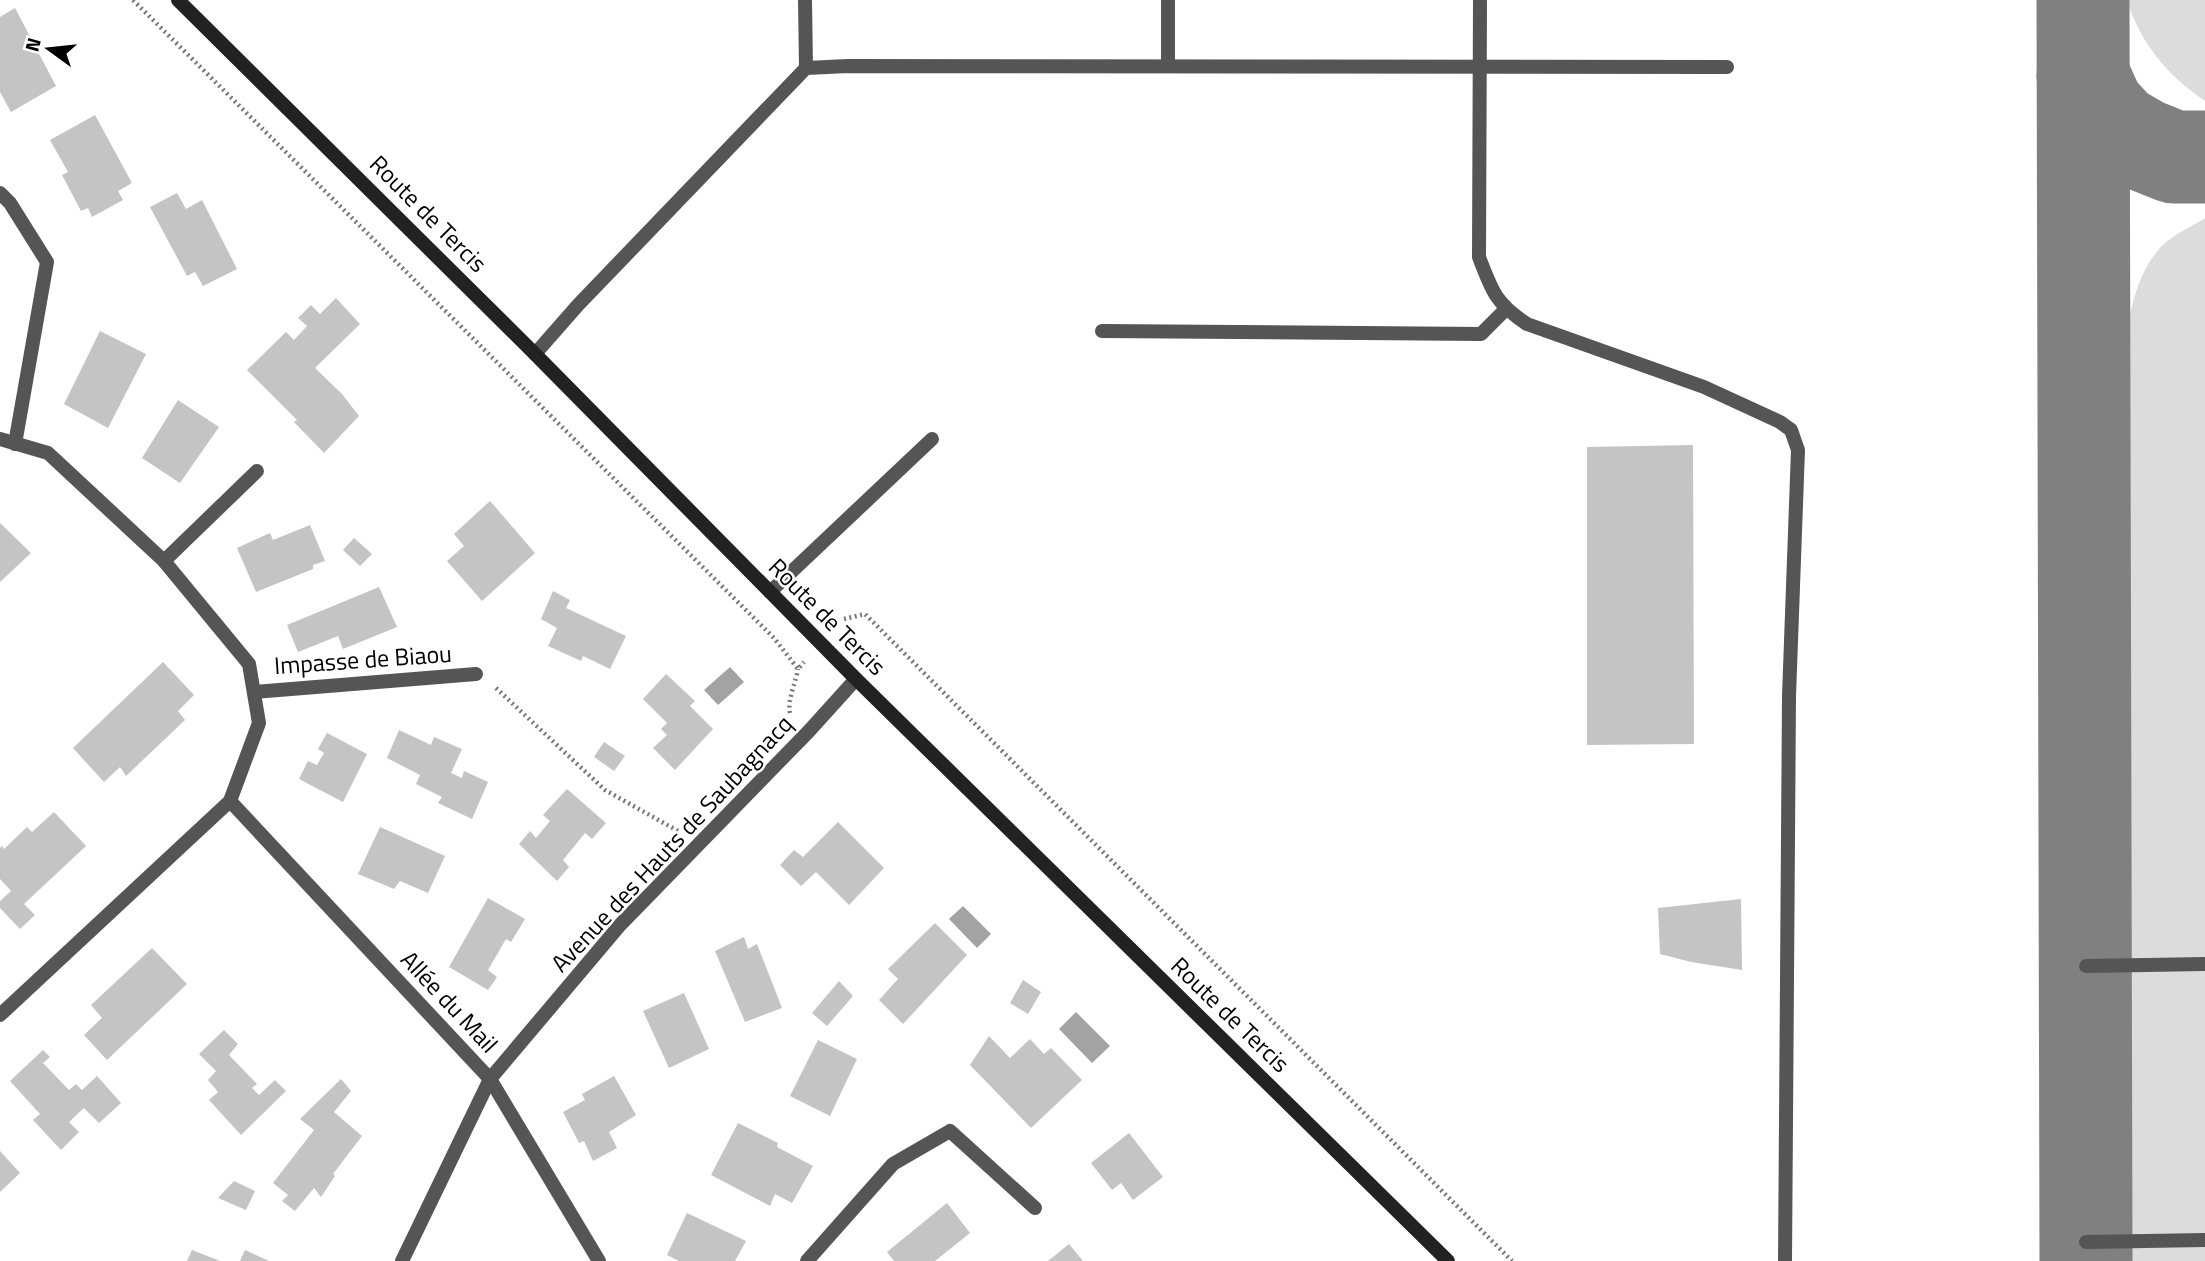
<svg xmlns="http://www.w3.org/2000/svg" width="2205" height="1261" viewBox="0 0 2205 1261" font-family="'Titillium Web',sans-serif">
<rect width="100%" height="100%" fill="#fff"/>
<g fill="#dcdcdc">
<path d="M2127 0H2205V101C2168 76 2140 43 2127 0Z"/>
<path d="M2205 218V1261H2127L2125 342C2130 310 2137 275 2159 249 2170 236 2191 227 2205 218Z"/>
</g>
<g fill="#a3a3a3">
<polygon points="730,667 744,682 718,705 704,690"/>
<polygon points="963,906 991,934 977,948 949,919"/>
<polygon points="1076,1012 1110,1046 1092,1063 1059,1029"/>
</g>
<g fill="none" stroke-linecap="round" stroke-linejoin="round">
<g stroke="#808080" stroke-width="93">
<polyline points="2083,0 2086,1261"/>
<polyline points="2083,75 2098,108 2118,130 2144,145 2174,157 2205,157"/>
</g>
</g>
<g fill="#c4c4c4">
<polygon points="15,8 56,86 11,112 0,92 0,17"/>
<polygon points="95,115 132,183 118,191 123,200 92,217 88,208 81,211 62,175 68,172 50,140"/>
<polygon points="177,193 186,209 202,200 237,269 203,286 195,272 187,276 150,207"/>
<polygon points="336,298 360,324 315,368 342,394 359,416 324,453 294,422 297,420 247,370 286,332 294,340 307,326 298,318 311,305 320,314"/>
<polygon points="100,331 146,354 108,428 64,404"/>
<polygon points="178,400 219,427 180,483 142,458"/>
<polygon points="1693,445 1694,744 1587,745 1587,447"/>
<polygon points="490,501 535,553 482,601 447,561 464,546 454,534"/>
<polygon points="0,523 31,553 0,582"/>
<polygon points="310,525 325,561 313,565 313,569 256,592 237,548 270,533 273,540"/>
<polygon points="354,538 372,554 360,566 343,550"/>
<polygon points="379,587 397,627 343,649 338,636 298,652 287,625"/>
<polygon points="553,591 570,600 566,608 626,636 610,669 583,656 581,661 548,646 557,628 541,619"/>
<polygon points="163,662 194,695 178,711 185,720 126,776 120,767 104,782 73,748"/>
<polygon points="666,674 695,701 690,706 713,729 675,770 653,748 667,735 661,729 667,723 643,699"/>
<polygon points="399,730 431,745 434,737 462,749 451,773 462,778 464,771 488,782 472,819 438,803 442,797 416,784 420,775 387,758"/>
<polygon points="327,733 367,754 343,802 299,779 308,761 317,765 324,753 318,749"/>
<polygon points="604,742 625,756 614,771 594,757"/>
<polygon points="567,789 606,823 592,839 585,833 563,860 569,867 557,881 519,844 530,831 536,838 550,821 543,815"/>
<polygon points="54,812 86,846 24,904 35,915 20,929 0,908 0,901 11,891 0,879 0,848 2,846 4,849 27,827 32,832"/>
<polygon points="838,822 884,868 849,905 816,872 801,886 780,865 794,850 803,857"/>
<polygon points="380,827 445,856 428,893 400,881 394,889 358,874"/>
<polygon points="488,898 525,919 511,942 506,939 488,970 497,977 488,990 449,967"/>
<polygon points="1741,899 1742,970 1691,962 1660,954 1658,908"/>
<polygon points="935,923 967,955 903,1024 879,1000 898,979 888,969"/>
<polygon points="744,937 748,949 757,944 782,1008 745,1022 715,951"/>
<polygon points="152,948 187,984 107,1060 84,1035 102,1018 91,1005"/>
<polygon points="1023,980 1041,992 1028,1014 1010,1003"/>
<polygon points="839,981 853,996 827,1026 812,1013"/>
<polygon points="684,993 709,1049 669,1068 643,1011"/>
<polygon points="224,1030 238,1044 229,1055 257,1084 252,1088 259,1095 275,1080 286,1091 241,1135 209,1100 218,1092 208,1080 216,1071 199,1054"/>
<polygon points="989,1036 1010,1058 1030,1039 1044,1054 1051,1048 1082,1080 1031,1128 970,1065"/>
<polygon points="818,1040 857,1059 830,1116 790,1096"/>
<polygon points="43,1050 50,1057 43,1063 69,1090 76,1084 82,1090 97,1076 121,1103 99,1123 84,1108 69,1122 79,1132 61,1150 33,1120 40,1114 10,1081"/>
<polygon points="614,1076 636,1115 609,1132 617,1148 593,1161 584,1141 579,1143 563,1112 585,1100 582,1094"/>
<polygon points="341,1079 351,1091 334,1112 362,1136 333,1174 335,1176 321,1197 314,1188 295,1211 282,1201 288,1195 273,1183 314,1130 300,1119"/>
<polygon points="738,1123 778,1143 777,1147 813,1166 792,1203 775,1194 770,1206 711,1175"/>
<polygon points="1129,1133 1163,1177 1133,1200 1121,1183 1112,1190 1091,1163"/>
<polygon points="0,1151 20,1173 0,1192"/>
<polygon points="234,1181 255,1191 246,1210 218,1198"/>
<polygon points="947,1203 970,1233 935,1261 894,1261 887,1252"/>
<polygon points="687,1213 746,1241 735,1261 679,1261 667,1255"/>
<polygon points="1069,1244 1083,1261 1048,1261 1058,1253"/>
<polygon points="192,1250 220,1261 187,1261"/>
<polygon points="245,1250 269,1261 240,1261"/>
</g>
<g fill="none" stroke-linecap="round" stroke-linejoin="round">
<g stroke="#777" stroke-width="4.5" stroke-dasharray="2 3.5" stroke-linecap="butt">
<polyline points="133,0 774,638 798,669 804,662"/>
<polyline points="844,619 865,614 1512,1261"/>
<polyline points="496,688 605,790 678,831"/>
<path d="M790 713C787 700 796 682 798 669"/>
</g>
<g stroke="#555" stroke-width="14">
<polyline points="805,0 806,68"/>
<polyline points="1168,0 1168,66"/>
<path d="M1480 0 1479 257C1492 291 1496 304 1527 324L1704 387 1780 422 1791 430 1798 450 1789 696 1785 1261"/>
<polyline points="1102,331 1481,334 1505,310"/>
<polyline points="535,354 578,305 806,68 848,66 1727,67"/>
<polyline points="770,592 932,439"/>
<polyline points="2086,966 2205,964"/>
<polyline points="2086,1242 2205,1240"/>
</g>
<g stroke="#555" stroke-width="14">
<polyline points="0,193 10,203 47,262 15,444"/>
<polyline points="0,439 48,453 164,561 249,664 259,723 230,801 0,1015"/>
<polyline points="164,561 257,471"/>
<polyline points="254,692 476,674"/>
<polyline points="230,801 490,1079 599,1261"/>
<polyline points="402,1261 490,1079 620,925 809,731 856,679"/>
<polyline points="807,1261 893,1164 950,1131 1035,1208"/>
</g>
<polyline stroke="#222" stroke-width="14" points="178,0 535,354 856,679 1448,1261"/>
</g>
<g text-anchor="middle" stroke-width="5" stroke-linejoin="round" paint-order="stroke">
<g font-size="24" fill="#000" stroke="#fff">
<text transform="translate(428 214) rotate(45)" y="8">Route de Tercis</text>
<text transform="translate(827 617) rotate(45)" y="8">Route de Tercis</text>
<text transform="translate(363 660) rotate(-4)" y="8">Impasse de Biaou</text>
<text transform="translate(672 844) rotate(-47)" y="8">Avenue des Hauts de Saubagnacq</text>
<text transform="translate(449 1002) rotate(47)" y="8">Allée du Mail</text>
<text transform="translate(1230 1015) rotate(44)" y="8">Route de Tercis</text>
</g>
</g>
<g transform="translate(49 49) rotate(285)" stroke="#ffffff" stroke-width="5" paint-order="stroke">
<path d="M0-5L12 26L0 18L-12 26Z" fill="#000000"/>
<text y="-10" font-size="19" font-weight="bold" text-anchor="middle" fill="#000000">N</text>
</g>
</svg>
